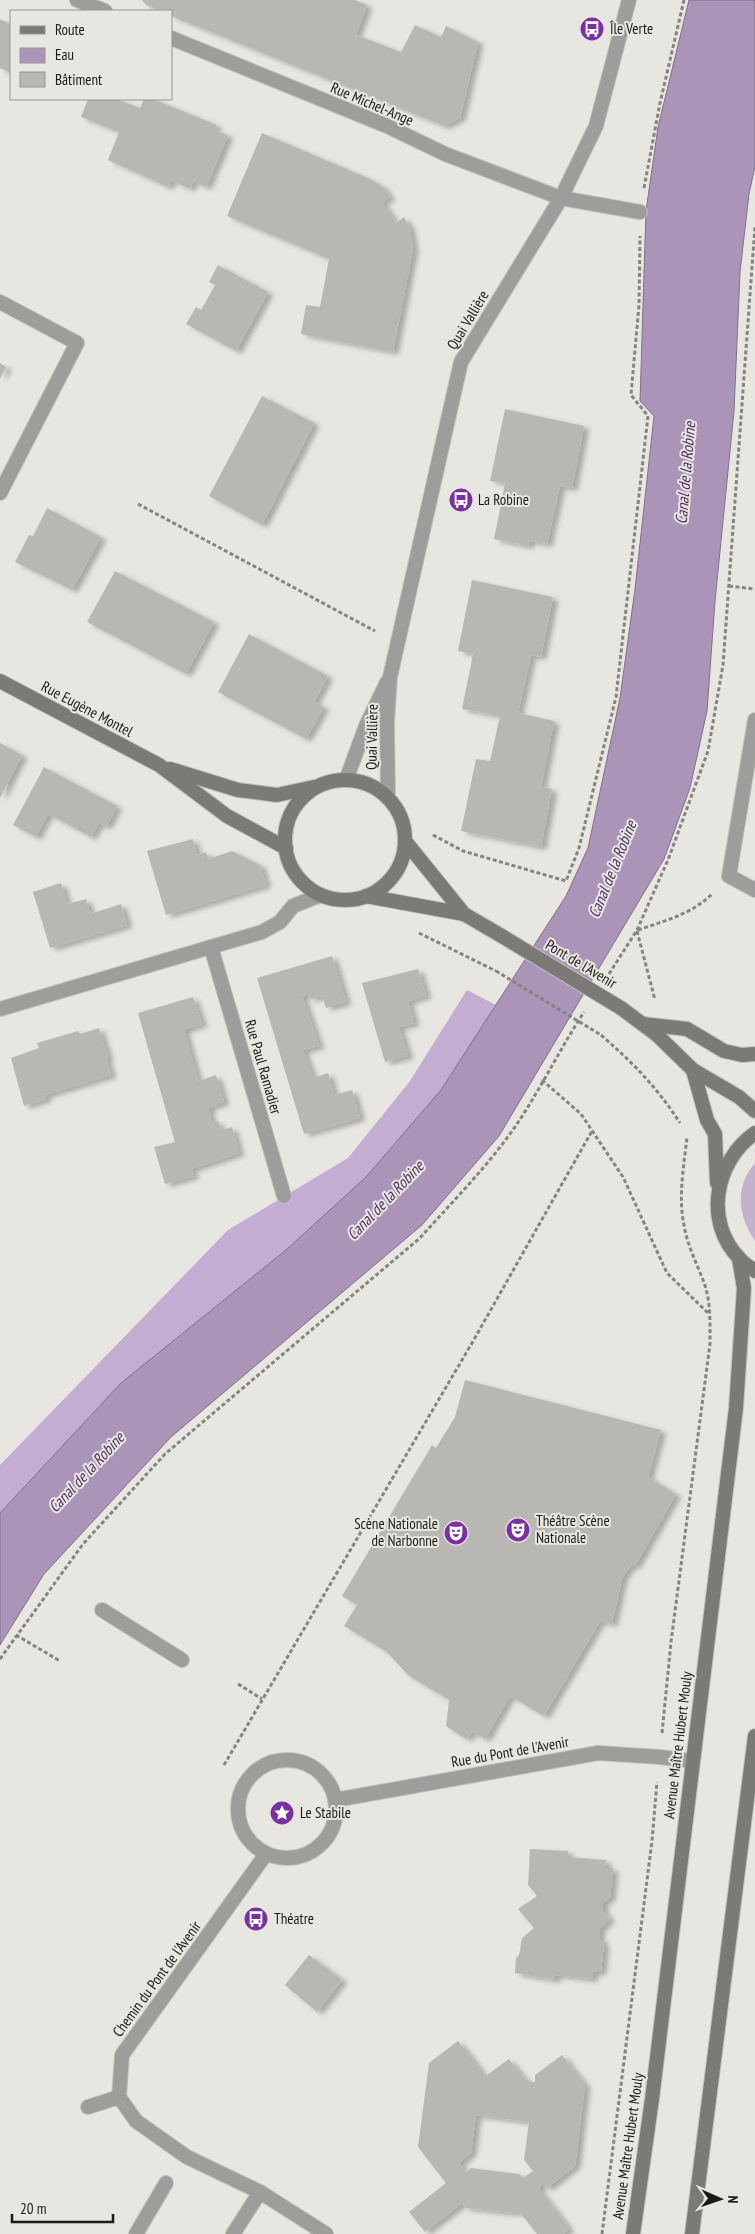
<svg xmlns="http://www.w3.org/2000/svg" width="755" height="2234" viewBox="0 0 755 2234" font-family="'PT Sans Narrow',sans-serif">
<defs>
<filter id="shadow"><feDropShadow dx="5.5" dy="3" stdDeviation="2.5" flood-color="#0004"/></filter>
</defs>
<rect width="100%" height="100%" fill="#e8e6e1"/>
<path fill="#c2b3cd" d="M755 1163V1241C738 1216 734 1187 755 1163Z"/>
<polygon fill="#c3add2" points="467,990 496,1005 441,1090 366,1177 286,1250 121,1383 0,1513 0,1465 228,1230 348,1158 410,1081"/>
<polygon fill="#aa95b9" stroke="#7f7089" points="689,0 755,0 755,166 749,194 740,272 734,411 715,601 707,711 690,788 664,859 499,1136 422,1225 171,1437 44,1574 0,1645 0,1513 121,1383 286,1250 366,1177 441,1090 566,896 588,848 620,698 635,589 654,416 640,401 646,211 658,127"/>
<g fill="#b9b7b3" fill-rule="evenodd" filter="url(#shadow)">
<polygon points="142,0 355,0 367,5 356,35 401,52 415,25 441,37 446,26 478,42 460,118 444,126 171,16 171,11 161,11 146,5"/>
<polygon points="0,19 11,24 11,73 0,68"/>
<polygon points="88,99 116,99 140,108 144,99 153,99 217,125 214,130 228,135 206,187 193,181 190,189 171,180 168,187 108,160 119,132 81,117"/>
<polygon points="262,133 370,179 383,187 390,197 382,202 396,223 404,217 410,229 413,249 393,352 301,334 306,305 320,307 329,259 227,216"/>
<polygon points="218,265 268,292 236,351 186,324 196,307 201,310 215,285 209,282"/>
<polygon points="0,363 6,367 0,379"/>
<polygon points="262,396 314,423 262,525 209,496"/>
<polygon points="505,409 584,426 572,488 560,486 547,544 529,541 528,546 494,539 505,483 490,481"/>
<polygon points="47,508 101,537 72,590 15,562 29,535 33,536"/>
<polygon points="115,571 214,622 186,674 87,622"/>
<polygon points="472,580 553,597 541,657 531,655 518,713 554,721 541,787 552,789 541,847 461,831 476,759 490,761 500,716 462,709 473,654 458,651"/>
<polygon points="249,634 328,676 314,702 324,707 306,739 218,692"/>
<polygon points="0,743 22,755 0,798"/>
<polygon points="44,767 117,806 106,827 99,823 91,837 48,814 36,837 13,825"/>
<polygon points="193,839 197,855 206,852 208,859 232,851 260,865 266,885 166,915 147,851"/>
<polygon points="61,883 67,904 86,899 90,914 121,904 127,925 50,948 33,892"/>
<polygon points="332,956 346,1002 326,1008 322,996 310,999 309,994 302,996 319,1046 303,1050 313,1078 328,1073 334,1095 352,1090 360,1118 304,1134 257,978"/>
<polygon points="418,969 426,996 408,1001 414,1023 399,1027 408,1056 385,1062 362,983"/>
<polygon points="193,997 202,1024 184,1030 198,1081 216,1075 224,1102 208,1108 212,1123 218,1121 221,1130 232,1127 239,1153 191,1169 194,1176 165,1184 154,1147 175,1142 138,1013"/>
<polygon points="99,1028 108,1058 106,1059 111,1075 45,1095 46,1099 24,1106 11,1058 39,1048 37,1043 78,1031 80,1034"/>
<polygon points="465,1380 661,1430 648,1477 676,1494 635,1566 631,1565 622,1578 612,1624 600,1621 544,1716 510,1696 485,1739 472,1732 466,1739 446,1726 449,1700 409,1676 387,1652 344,1626 357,1605 342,1596 432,1445 436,1448 455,1417"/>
<polygon points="530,1849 568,1851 568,1857 606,1860 605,1868 613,1868 610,1898 603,1902 603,1911 610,1919 600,1928 599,1938 604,1943 601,1972 593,1972 592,1979 555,1975 555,1980 515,1973 516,1958 519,1955 522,1938 534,1928 518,1909 537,1896 528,1885"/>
<polygon points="309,1955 342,1980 317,2012 285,1985"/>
<path d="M458 2041 481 2071 480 2075H487L509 2059 526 2081 535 2082V2075L562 2055 585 2085 575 2166 547 2188 543 2184 538 2188 569 2229 563 2234H537L519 2211 515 2213 466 2208 462 2203 425 2232 409 2212 446 2183 418 2147 429 2063ZM476 2115 529 2122 524 2160 533 2171 523 2178 519 2174 471 2168 466 2172 459 2163 471 2153Z"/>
</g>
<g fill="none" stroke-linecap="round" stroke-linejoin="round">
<defs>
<g id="service">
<polyline points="561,198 640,212"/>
<polyline points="755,720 729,876 755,890"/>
<polyline points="102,1610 182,1660"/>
<polyline points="88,2107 119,2097"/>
<polyline points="136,2234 166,2183"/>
<polyline points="233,2234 260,2192"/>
</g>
<g id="minor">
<polyline points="77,0 105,11"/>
<polyline points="171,38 387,126 445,154 561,198"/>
<polyline points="0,302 77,343 0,493"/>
<polyline points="211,947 284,1196"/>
<polyline points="0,1009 262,932 280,922 293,906 321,895"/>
<circle cx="287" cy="1809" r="49"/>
<polyline points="335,1800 598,1753 660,1757 692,1761"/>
<polyline points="266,1854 122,2055 119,2097 136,2121 187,2157 260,2192 326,2234"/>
</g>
<g id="tertiary">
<polyline points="346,780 366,726 387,682"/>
<polyline points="388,798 387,722 390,677 461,362 561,198 596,126 629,0"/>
</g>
<g id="secondary">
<polyline points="0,681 159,765 227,816 286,848"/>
<polyline points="170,769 238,790 277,795 314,787"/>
<circle cx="345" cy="840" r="60"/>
<polyline points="405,841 464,914 500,935"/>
<polyline points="366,896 464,914"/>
<polyline points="621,1008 657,1035 693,1070 739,1097 755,1111"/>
<polyline points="643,1024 687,1029 724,1051 742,1055 755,1054"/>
<polyline points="693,1070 707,1120 715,1134 717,1183"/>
<path d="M755 1133C715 1161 703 1222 740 1259 744 1264 750 1267 755 1271"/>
<polyline points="633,2234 652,2099 736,1408 744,1288 739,1259"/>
<polyline points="692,2234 755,1736"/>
</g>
</defs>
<use href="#service" stroke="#c3c1bd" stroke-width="16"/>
<use href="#minor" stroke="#c3c1bd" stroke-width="16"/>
<use href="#tertiary" stroke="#c3c1bd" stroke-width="16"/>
<use href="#secondary" stroke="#c3c1bd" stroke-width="16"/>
<g stroke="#858481" stroke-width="3" stroke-dasharray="4 2.5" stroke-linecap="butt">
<polyline points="644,188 660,103 684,0"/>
<polyline points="138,504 375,631"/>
<polyline points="729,586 755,589"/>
<polyline points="433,835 463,851 566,881 579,848 616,697 648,416 631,395 639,305 640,236"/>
<path d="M638 930C664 921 692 914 712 894"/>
<polyline points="637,931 655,1000"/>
<polyline points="419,933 496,971"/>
<polyline points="609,974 637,930 668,860 708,751 723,665 755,226"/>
<path d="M601 1035C632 1062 657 1087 680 1123"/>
<polyline points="542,1080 581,1114 623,1177 667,1273 709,1314"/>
<polyline points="16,1635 60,1661"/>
<path d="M0 1659 83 1544 165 1454 420 1238C453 1201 489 1165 517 1124 541 1088 560 1049 584 1012"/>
<polyline points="238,1684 262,1699"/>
<path d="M662 1733 671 1642 710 1344C710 1322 711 1300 703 1280 696 1262 687 1244 684 1225 678 1197 684 1165 687 1137"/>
<polyline points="224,1765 472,1343 592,1131"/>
<polyline points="602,2234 652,1841 657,1782"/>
</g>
<use href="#service" stroke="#9e9d9b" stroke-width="14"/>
<use href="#minor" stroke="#9e9d9b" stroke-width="14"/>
<use href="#tertiary" stroke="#9e9d9b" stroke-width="14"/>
<use href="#secondary" stroke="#7c7a77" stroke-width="14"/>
<defs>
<polyline id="secondary-bridge" points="500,935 621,1008"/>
</defs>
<use href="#secondary-bridge" stroke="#c3c1bd" stroke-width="16" stroke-linecap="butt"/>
<polyline stroke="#858481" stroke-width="3" stroke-dasharray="4 2.5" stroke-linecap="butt" points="496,971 601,1035"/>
<use href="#secondary-bridge" stroke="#7c7a77" stroke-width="14"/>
</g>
<defs>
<symbol id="bus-disc" viewBox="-11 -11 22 22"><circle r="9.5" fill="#7a2fa2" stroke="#e8e6e1"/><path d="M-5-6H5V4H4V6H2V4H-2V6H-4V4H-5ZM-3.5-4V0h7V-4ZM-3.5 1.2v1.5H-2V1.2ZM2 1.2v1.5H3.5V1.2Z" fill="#fff"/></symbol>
<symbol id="theatre-disc" viewBox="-11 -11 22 22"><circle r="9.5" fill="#7a2fa2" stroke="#e8e6e1"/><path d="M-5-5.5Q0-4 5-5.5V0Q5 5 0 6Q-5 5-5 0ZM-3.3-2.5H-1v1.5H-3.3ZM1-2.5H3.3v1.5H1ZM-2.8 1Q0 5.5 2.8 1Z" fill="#fff"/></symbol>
<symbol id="sight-disc" viewBox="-11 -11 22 22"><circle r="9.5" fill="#7a2fa2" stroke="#e8e6e1"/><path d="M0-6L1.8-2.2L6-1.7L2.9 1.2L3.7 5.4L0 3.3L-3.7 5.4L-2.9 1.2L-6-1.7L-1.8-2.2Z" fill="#fff"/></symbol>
</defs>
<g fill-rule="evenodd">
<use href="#bus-disc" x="578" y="15" width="28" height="28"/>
<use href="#bus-disc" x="447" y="486" width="28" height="28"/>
<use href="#theatre-disc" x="504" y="1516" width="28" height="28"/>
<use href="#theatre-disc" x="442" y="1519" width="28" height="28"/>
<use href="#sight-disc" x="268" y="1799" width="28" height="28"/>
<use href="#bus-disc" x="242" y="1905" width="28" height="28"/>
</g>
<g text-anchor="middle" stroke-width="4" stroke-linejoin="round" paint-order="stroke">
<g font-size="15" fill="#1a1a18" stroke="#e8e6e1" text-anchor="start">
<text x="610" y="34">Île Verte</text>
<text x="478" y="505">La Robine</text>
<text x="536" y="1526">Théâtre Scène<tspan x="536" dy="17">Nationale</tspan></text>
<text x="438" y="1529" text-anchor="end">Scène Nationale<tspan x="438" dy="17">de Narbonne</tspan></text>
<text x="300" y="1818">Le Stabile</text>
<text x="274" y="1924">Théatre</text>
</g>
<g font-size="15" fill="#1a1a18" stroke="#e8e6e1">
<text transform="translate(372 104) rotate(23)" y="5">Rue Michel-Ange</text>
<text transform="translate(468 320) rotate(-59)" y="5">Quai Vallière</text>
<text transform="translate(87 709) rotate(28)" y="5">Rue Eugène Montel</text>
<text transform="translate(372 737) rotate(-89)" y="5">Quai Vallière</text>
<text transform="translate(581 964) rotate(31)" y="5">Pont de l'Avenir</text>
<text transform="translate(263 1067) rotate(74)" y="5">Rue Paul Ramadier</text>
<text transform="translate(678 1745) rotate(-83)" y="5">Avenue Maître Hubert Mouly</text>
<text transform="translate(510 1752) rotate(-10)" y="5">Rue du Pont de l'Avenir</text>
<text transform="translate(157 1979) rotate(-54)" y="5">Chemin du Pont de l'Avenir</text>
<text transform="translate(628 2146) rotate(-82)" y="5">Avenue Maître Hubert Mouly</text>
</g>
<g font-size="16" font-style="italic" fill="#4e3060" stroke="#e8e6e1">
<text transform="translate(685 473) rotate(-85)" y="6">Canal de la Robine</text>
<text transform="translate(612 869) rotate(-68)" y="6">Canal de la Robine</text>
<text transform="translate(385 1200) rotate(-46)" y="6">Canal de la Robine</text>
<text transform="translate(86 1472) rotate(-47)" y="6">Canal de la Robine</text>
</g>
</g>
<rect x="10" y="10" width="162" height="90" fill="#e8e6e1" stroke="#969491"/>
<rect x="20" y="26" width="25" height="8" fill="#7c7a77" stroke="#969491"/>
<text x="55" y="35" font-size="15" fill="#1a1a18">Route</text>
<rect x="20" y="48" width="25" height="15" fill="#aa95b9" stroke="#969491"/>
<text x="55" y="60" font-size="15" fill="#1a1a18">Eau</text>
<rect x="20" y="72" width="25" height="15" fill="#b9b7b3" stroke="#969491"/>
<text x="55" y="85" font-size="15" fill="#1a1a18">Bâtiment</text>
<g transform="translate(720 2199) rotate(92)" stroke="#e8e6e1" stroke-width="4" paint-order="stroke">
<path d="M0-4L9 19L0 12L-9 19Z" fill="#1a1a18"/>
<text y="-8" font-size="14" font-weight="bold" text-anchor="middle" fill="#1a1a18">N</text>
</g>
<path d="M12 2214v8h101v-8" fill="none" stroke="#1a1a18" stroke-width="2.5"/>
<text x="20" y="2214" font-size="15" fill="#1a1a18" stroke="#e8e6e1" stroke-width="4" paint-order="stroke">20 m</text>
</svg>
